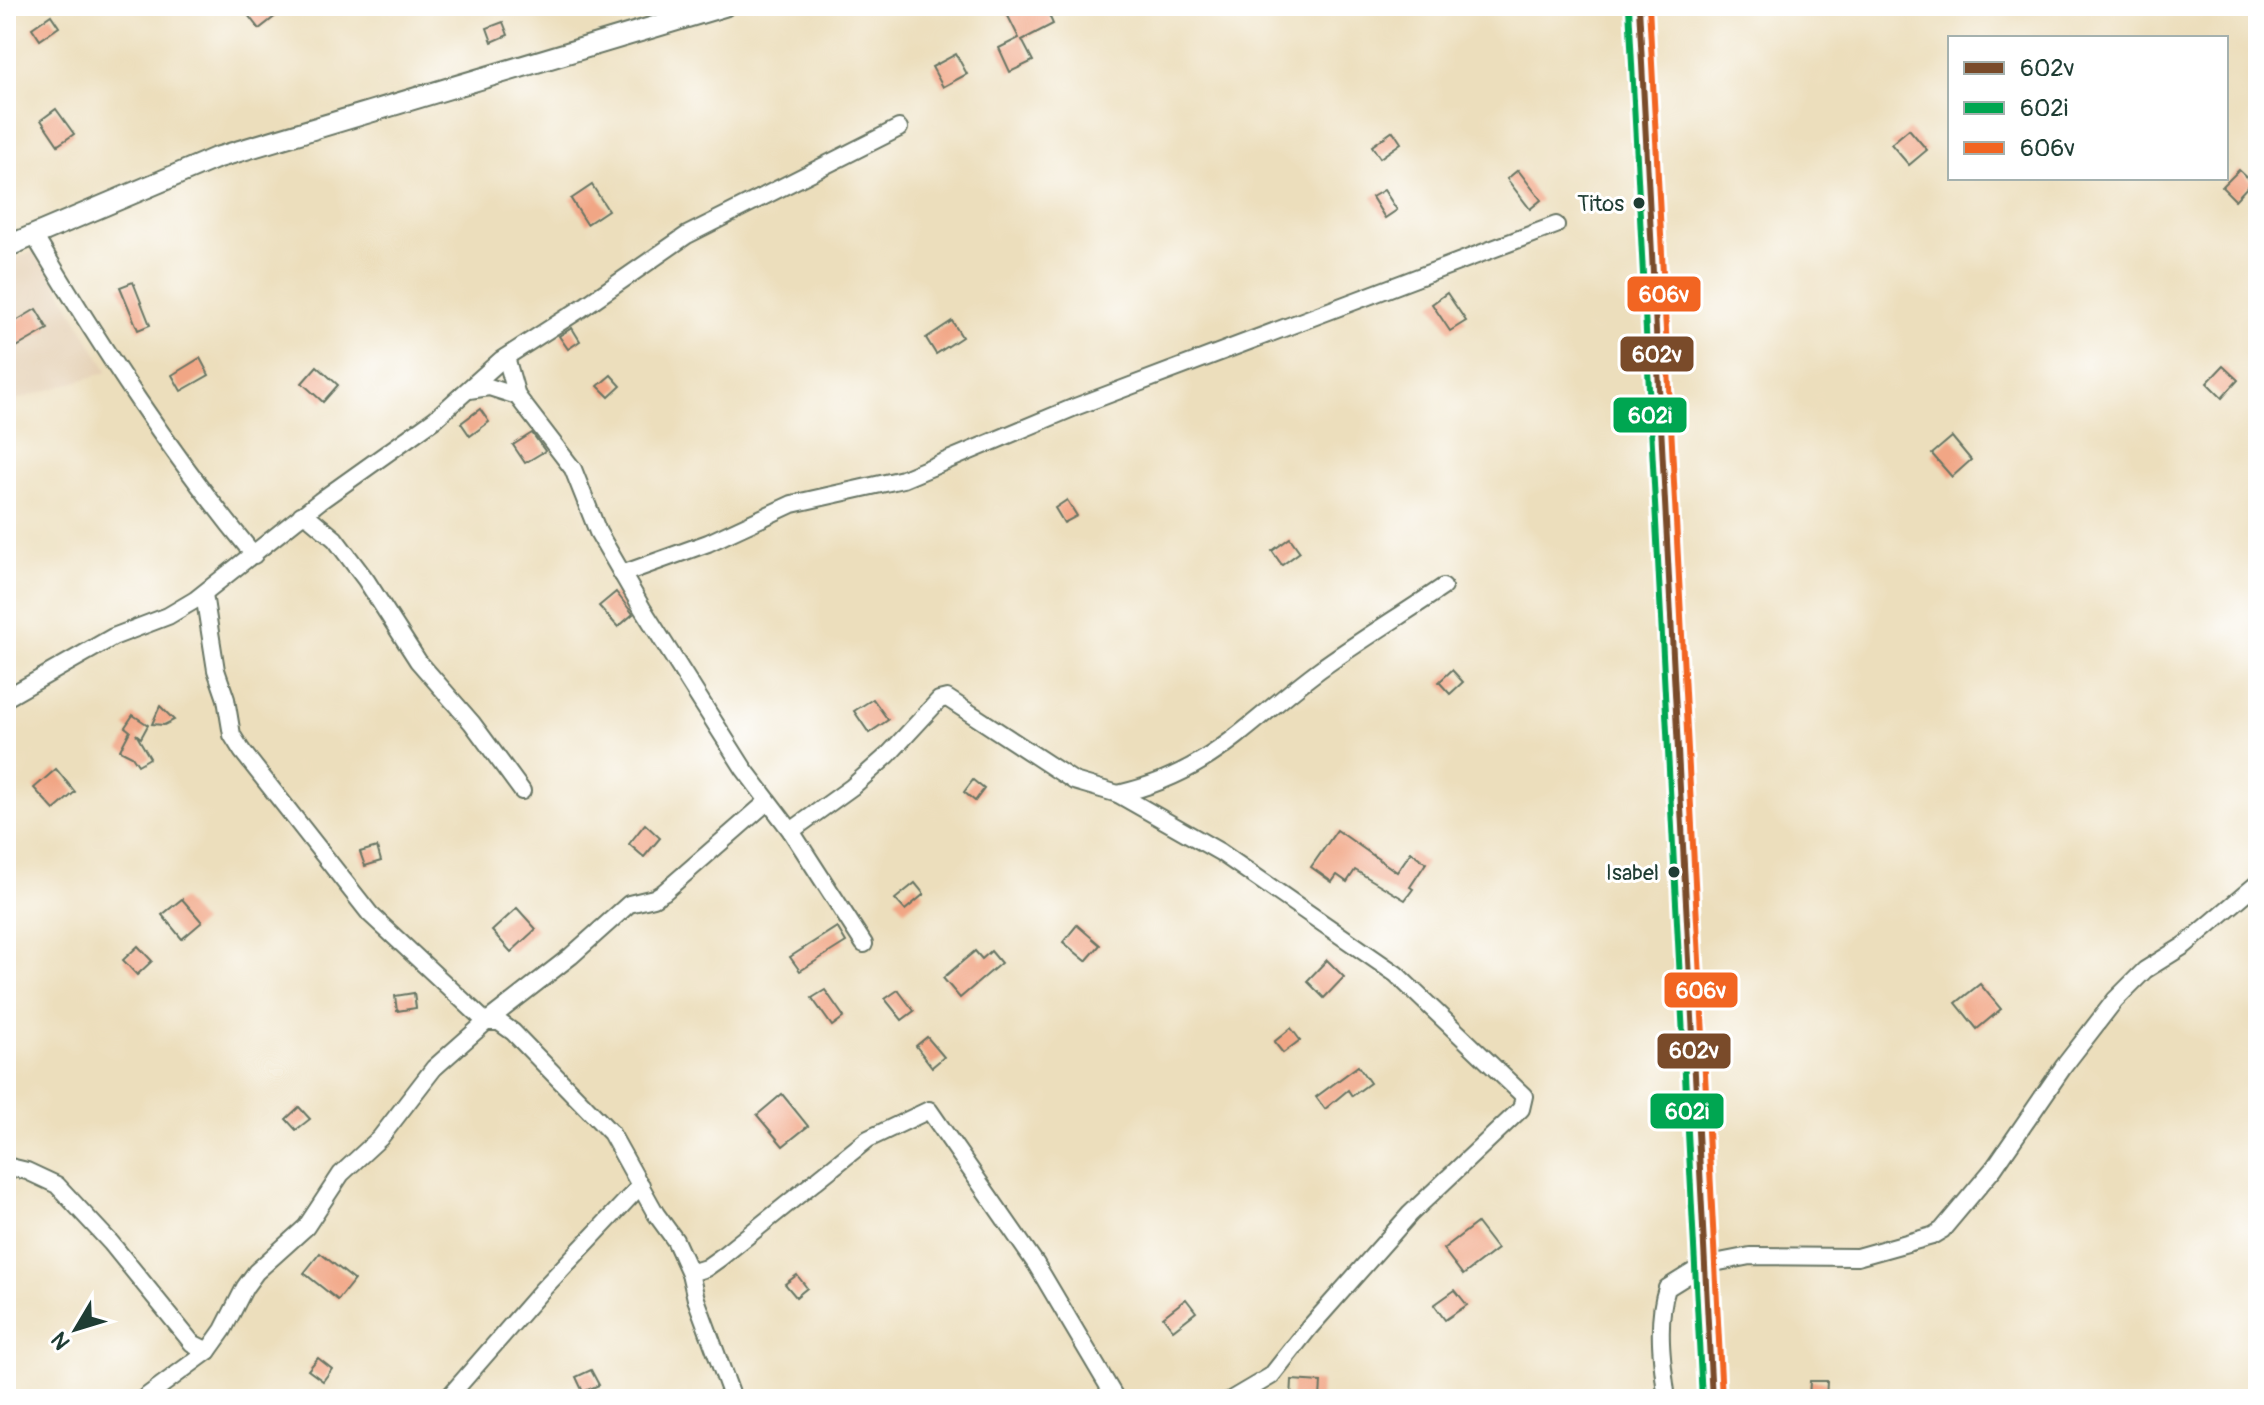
<svg xmlns="http://www.w3.org/2000/svg" width="2264" height="1405" viewBox="0 0 2264 1405" font-family="Pangolin,sans-serif">
<rect width="100%" height="100%" fill="#fff"/>
<filter id="ink" filterUnits="userSpaceOnUse"><feTurbulence type="fractalNoise" baseFrequency=".0125" numOctaves="2"/><feDisplacementMap in="SourceGraphic" scale="16" xChannelSelector="R" yChannelSelector="G"/><feConvolveMatrix kernelMatrix="1 2 1 2 8 2 1 2 1" color-interpolation-filters="sRGB"/></filter>
<filter id="wash" filterUnits="userSpaceOnUse"><feTurbulence type="fractalNoise" baseFrequency=".006" numOctaves="4" result="noise"/><feDisplacementMap in="SourceGraphic" scale="32" xChannelSelector="R" yChannelSelector="G"/><feGaussianBlur stdDeviation="1.8" result="paint"/><feColorMatrix in="noise" values="0 0 0 0 0 0 0 0 0 0 0 0 0 0 0 0 0 1.4 0 .05"/><feComposite in="paint" operator="in"/></filter>
<g filter="url(#wash)">
<rect width="100%" height="100%" fill="#ecdebc"/>
<polygon fill="#e5d1b6" points="37,251 108,372 6,403 6,261"/>
<g id="blocks">
<g fill="#f1a685">
<polygon points="241,6 271,6 277,15 259,29"/>
<polygon points="1003,6 1045,6 1053,24 1022,40 1033,61 1010,72 999,48 1019,38"/>
<polygon points="51,15 59,27 40,40 32,28"/>
<polygon points="503,22 508,35 492,42 487,28"/>
<polygon points="956,54 967,74 943,87 932,67"/>
<polygon points="56,109 74,134 58,145 41,120"/>
<polygon points="1909,129 1927,150 1909,165 1891,144"/>
<polygon points="1393,131 1401,143 1380,158 1372,146"/>
<polygon points="1518,170 1541,200 1530,209 1507,179"/>
<polygon points="2239,170 2252,182 2235,200 2222,187"/>
<polygon points="592,185 608,210 587,224 571,199"/>
<polygon points="1384,190 1397,210 1385,218 1372,197"/>
<polygon points="133,282 150,325 138,330 120,287"/>
<polygon points="1447,293 1466,321 1450,331 1432,304"/>
<polygon points="36,309 48,329 6,353 6,327"/>
<polygon points="952,321 962,337 936,354 926,338"/>
<polygon points="572,328 580,341 568,349 559,336"/>
<polygon points="200,358 209,375 181,391 172,375"/>
<polygon points="317,366 338,385 323,402 302,383"/>
<polygon points="2223,366 2238,380 2222,398 2207,383"/>
<polygon points="611,375 621,386 609,397 598,386"/>
<polygon points="480,409 489,422 470,436 461,423"/>
<polygon points="532,433 545,451 525,463 513,445"/>
<polygon points="1952,437 1971,460 1952,477 1932,454"/>
<polygon points="1067,500 1077,516 1064,523 1055,508"/>
<polygon points="1290,538 1300,552 1282,565 1272,551"/>
<polygon points="616,592 633,614 618,627 599,606"/>
<polygon points="1452,670 1463,682 1450,694 1439,682"/>
<polygon points="873,699 888,720 869,733 854,711"/>
<polygon points="160,706 174,720 164,725 152,724"/>
<polygon points="133,715 148,725 141,738 136,734 150,758 138,765 132,756 120,750 130,731 125,727"/>
<polygon points="56,769 75,792 54,810 34,788"/>
<polygon points="973,780 984,789 975,801 964,792"/>
<polygon points="645,824 660,838 644,857 629,844"/>
<polygon points="1337,830 1397,872 1411,852 1426,863 1410,887 1413,889 1405,900 1355,870 1347,882 1337,875 1332,882 1311,867"/>
<polygon points="377,847 381,861 365,866 360,852"/>
<polygon points="915,883 924,894 905,910 895,899"/>
<polygon points="182,899 202,922 182,939 162,915"/>
<polygon points="517,908 536,929 511,952 492,931"/>
<polygon points="1077,925 1100,945 1086,961 1063,942"/>
<polygon points="837,927 846,942 800,971 790,957"/>
<polygon points="138,946 152,961 137,975 123,960"/>
<polygon points="975,951 982,959 991,951 1001,963 960,998 943,978"/>
<polygon points="1327,960 1344,977 1324,998 1307,981"/>
<polygon points="1980,984 2001,1009 1977,1029 1956,1003"/>
<polygon points="825,990 844,1017 832,1026 812,998"/>
<polygon points="898,990 914,1011 902,1020 885,999"/>
<polygon points="414,993 416,1008 397,1011 395,996"/>
<polygon points="1291,1028 1300,1040 1283,1053 1274,1042"/>
<polygon points="927,1037 944,1057 932,1067 916,1046"/>
<polygon points="1358,1066 1370,1083 1352,1096 1348,1090 1325,1109 1316,1097"/>
<polygon points="782,1094 808,1126 783,1146 757,1115"/>
<polygon points="299,1107 310,1119 296,1130 286,1119"/>
<polygon points="1477,1223 1497,1249 1463,1275 1443,1249"/>
<polygon points="320,1253 354,1280 338,1300 304,1273"/>
<polygon points="797,1275 807,1288 796,1297 785,1284"/>
<polygon points="1455,1290 1467,1305 1445,1320 1434,1305"/>
<polygon points="1186,1299 1196,1312 1173,1330 1163,1317"/>
<polygon points="318,1358 332,1369 323,1381 308,1370"/>
<polygon points="591,1370 599,1385 583,1392 576,1377"/>
<polygon points="1292,1380 1321,1382 1320,1399 1291,1399"/>
<polygon points="1810,1381 1827,1381 1826,1399 1809,1399"/>
</g>
</g>
</g>
<g filter="url(#ink)">
<use href="#blocks" fill-opacity="0" stroke="#677564" stroke-width="2"/>
<g fill="none" stroke-linecap="round" stroke-linejoin="round">
<defs>
<g id="minor">
<path d="M35 237C101 347 172 456 254 555"/>
<polyline points="506,357 517,396 573,469 598,532 642,608 744,769 791,831 864,944"/>
<polyline points="469,390 489,387 517,396"/>
<polyline points="301,515 310,518 335,539 366,580 418,661 472,723 522,791"/>
<polyline points="622,574 708,543 792,504 903,479 1075,407 1556,225"/>
<polyline points="204,594 216,670 226,699 232,735 242,751 370,914 486,1022 499,1022 513,1032 611,1133 656,1214 675,1240 690,1273 696,1299 733,1399"/>
<polyline points="6,698 113,637 168,616 195,600 320,501 435,419 501,360 582,308 687,235 899,128"/>
<path d="M1118 794C1211 773 1247 723 1319 670 1359 641 1402 615 1443 587"/>
<polyline points="791,831 852,787 888,755 939,700 947,698 1074,781 1118,794 1220,852 1396,974 1524,1096 1521,1109 1410,1214 1309,1328 1271,1376 1232,1399"/>
<polyline points="6,1166 27,1171 57,1185 111,1243 192,1343 208,1351"/>
<polyline points="690,1273 706,1268 720,1258 868,1139 929,1110 1036,1264 1116,1399"/>
<polyline points="143,1399 208,1351 223,1330 245,1287 256,1272 306,1227 341,1174 380,1138 434,1068 486,1022 571,956 629,904 654,898 664,892 767,802"/>
<polyline points="447,1399 542,1290 641,1185"/>
<path d="M1667 1399C1662 1364 1656 1321 1667 1288L1704 1265 1750 1256 1857 1257 1932 1236 1942 1230 1994 1168 2064 1066 2115 1000 2145 970 2185 945 2258 883"/>
</g>
<polyline id="tertiary" points="6,247 216,158 724,6"/>
<polyline id="trunk" points="1639,6 1712,1399"/>
</defs>
<use href="#minor" stroke="#677564" stroke-width="20"/>
<use href="#tertiary" stroke="#677564" stroke-width="24"/>
<use href="#trunk" stroke="#677564" stroke-width="30"/>
<use href="#minor" stroke="#fff" stroke-width="16"/>
<use href="#tertiary" stroke="#fff" stroke-width="20"/>
<use href="#trunk" stroke="#fbbb8c" stroke-width="26"/>
<defs>
<polyline id="bus-1" points="1639,6 1712,1399"/>
<polyline id="bus-2" points="1629,7 1702,1399"/>
<polyline id="bus-3" points="1649,6 1722,1398"/>
</defs>
<use href="#bus-1" stroke="#fff" stroke-width="12"/>
<use href="#bus-2" stroke="#fff" stroke-width="12"/>
<use href="#bus-3" stroke="#fff" stroke-width="12"/>
<use href="#bus-1" stroke="#7a4b2a" stroke-width="6"/>
<use href="#bus-2" stroke="#00a651" stroke-width="6"/>
<use href="#bus-3" stroke="#f26522" stroke-width="6"/>
</g>
</g>
<g fill="#1f3d34" stroke="#fff" stroke-width="3">
<circle cx="1639" cy="203" r="7"/>
<circle cx="1674" cy="872" r="7"/>
</g>
<g text-anchor="middle" stroke-width="6" stroke-linejoin="round" paint-order="stroke">
<g font-size="22" fill="#1f3d34" stroke="#fff" text-anchor="end">
<text x="1624" y="211">Titos</text>
<text x="1659" y="880">Isabel</text>
</g>
</g>
<g stroke="#fff" stroke-width="3">
<rect x="1626" y="275" width="76" height="38" rx="8" fill="#f26522"/>
<rect x="1619" y="335" width="76" height="38" rx="8" fill="#7a4b2a"/>
<rect x="1612" y="396" width="76" height="38" rx="8" fill="#00a651"/>
<rect x="1663" y="971" width="76" height="38" rx="8" fill="#f26522"/>
<rect x="1656" y="1032" width="76" height="38" rx="8" fill="#7a4b2a"/>
<rect x="1649" y="1092" width="76" height="38" rx="8" fill="#00a651"/>
</g>
<g font-size="22" text-anchor="middle" font-weight="bold" fill="#fff">
<text x="1664" y="302">606v</text>
<text x="1657" y="362">602v</text>
<text x="1650" y="423">602i</text>
<text x="1701" y="998">606v</text>
<text x="1694" y="1058">602v</text>
<text x="1687" y="1119">602i</text>
</g>
<rect width="2264" height="1405" fill="none" stroke="#fff" stroke-width="32"/>
<rect x="1948" y="36" width="280" height="144" fill="#ffffff" stroke="#a5b1ae" stroke-width="2"/>
<rect x="1964" y="62" width="40" height="12" fill="#7a4b2a" stroke="#a5b1ae" stroke-width="2"/>
<text x="2020" y="76" font-size="24" fill="#1f3d34">602v</text>
<rect x="1964" y="102" width="40" height="12" fill="#00a651" stroke="#a5b1ae" stroke-width="2"/>
<text x="2020" y="116" font-size="24" fill="#1f3d34">602i</text>
<rect x="1964" y="142" width="40" height="12" fill="#f26522" stroke="#a5b1ae" stroke-width="2"/>
<text x="2020" y="156" font-size="24" fill="#1f3d34">606v</text>
<g transform="translate(76 1329) rotate(232)" stroke="#ffffff" stroke-width="6" paint-order="stroke">
<path d="M0-6L14 30L0 20L-14 30Z" fill="#1f3d34"/>
<text y="-12" font-size="22" font-weight="bold" text-anchor="middle" fill="#1f3d34">N</text>
</g>
</svg>
